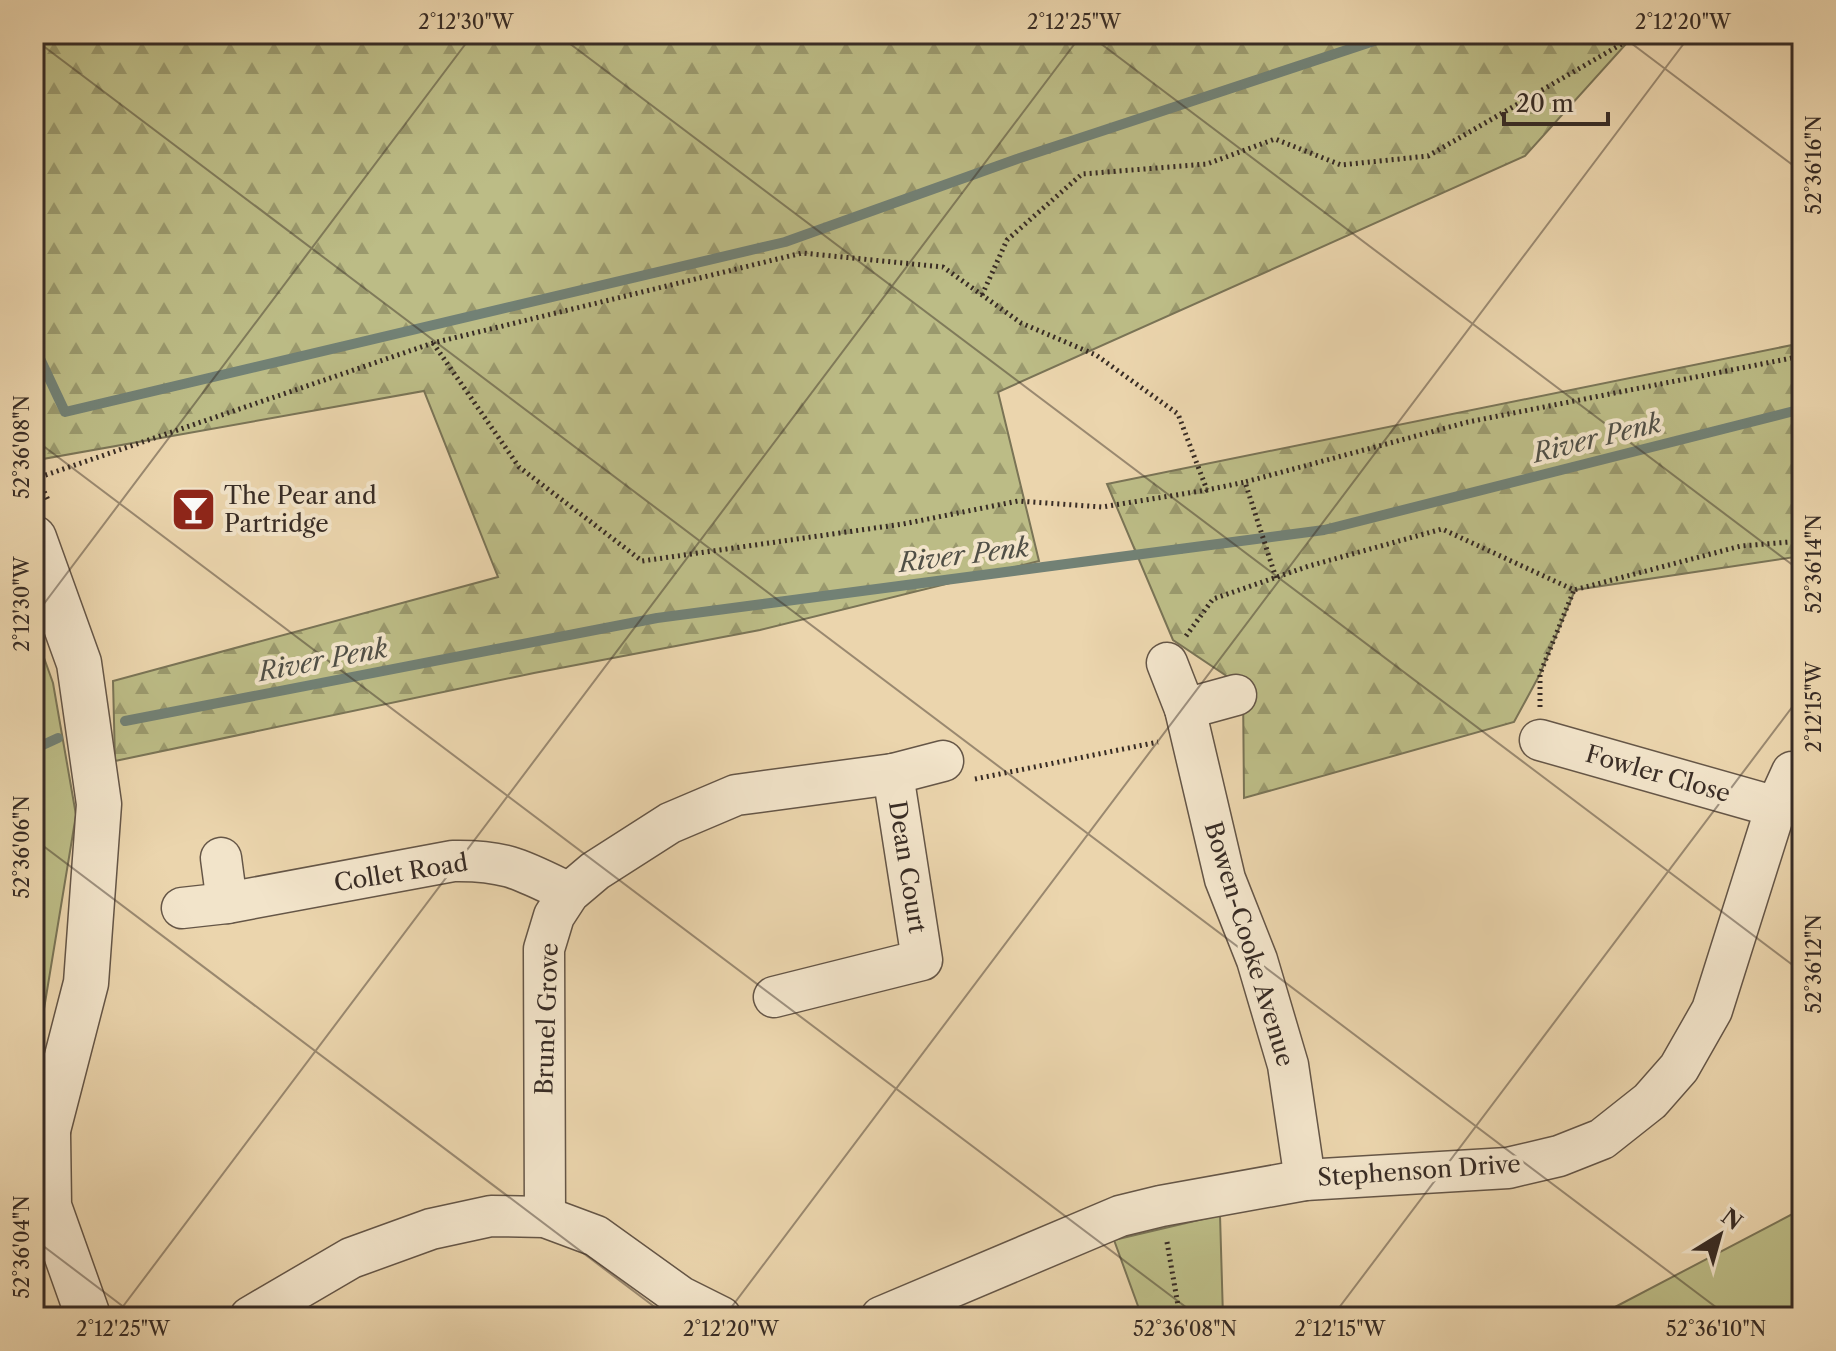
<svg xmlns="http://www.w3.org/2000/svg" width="1836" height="1351" viewBox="0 0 1836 1351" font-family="'Libre Caslon Text',serif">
<defs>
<pattern id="forest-firs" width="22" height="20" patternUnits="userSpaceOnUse" patternTransform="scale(2)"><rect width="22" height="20" fill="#bcbc86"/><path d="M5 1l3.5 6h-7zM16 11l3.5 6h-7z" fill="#9a996d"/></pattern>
</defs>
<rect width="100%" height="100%" fill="#ebd5ad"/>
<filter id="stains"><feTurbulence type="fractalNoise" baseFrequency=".0025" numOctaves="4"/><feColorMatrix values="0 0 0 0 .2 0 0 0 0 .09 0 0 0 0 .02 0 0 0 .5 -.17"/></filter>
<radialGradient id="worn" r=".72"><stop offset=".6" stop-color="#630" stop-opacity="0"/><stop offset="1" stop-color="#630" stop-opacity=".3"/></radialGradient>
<g fill="#bcbc86" stroke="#7a7456" stroke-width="2">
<polygon points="34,630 53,683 76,815 44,1009 34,1044"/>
<polygon points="1802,1209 1802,1317 1596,1317"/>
<polygon points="1220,1215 1223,1317 1142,1317 1114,1240"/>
</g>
<g fill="url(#forest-firs)" stroke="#7a7456" stroke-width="2">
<polygon points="34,34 1635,34 1525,156 998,392 1039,561 760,630 534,673 115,761 113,681 498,577 424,391 37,460 34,452"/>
<polygon points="1802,343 1802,556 1575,590 1540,674 1514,722 1244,798 1243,687 1173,640 1107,484"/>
</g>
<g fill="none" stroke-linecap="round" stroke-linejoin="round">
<g stroke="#728175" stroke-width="10">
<polyline points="34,346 65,412 785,242 1017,159 1380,39 1387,34"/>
<polyline points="125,721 657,618 1324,530 1802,409"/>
<polyline points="34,749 58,738"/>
</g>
<defs>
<g id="minor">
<polyline points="1167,663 1185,709 1225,879 1257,960 1288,1065 1305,1180"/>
<polyline points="1185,709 1236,695"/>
<polyline points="1540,740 1776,807"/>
<polyline points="221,858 227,903"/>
<path d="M182 908 227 903 453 861C506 860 522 870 569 893"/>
<polyline points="774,997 922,960 893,774"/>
<polyline points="545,1217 544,949 554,916 569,893 595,871 670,823 736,795 893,774 943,761"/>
<polyline points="250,1317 351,1258 431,1229 491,1216 545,1217 596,1236 681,1297 721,1317"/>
<polyline points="881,1317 1120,1216 1161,1206 1305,1180 1508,1168 1559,1156 1602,1139 1650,1101 1679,1068 1712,1010 1776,807 1792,772"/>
</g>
<g id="tertiary">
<polyline points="34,538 79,663 99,804 86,983 48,1130 34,1165"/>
<polyline points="48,1134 49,1206 87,1313"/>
</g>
</defs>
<use href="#minor" stroke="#655647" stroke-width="43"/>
<use href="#tertiary" stroke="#655647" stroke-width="47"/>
<g stroke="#382c25" stroke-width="5" stroke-dasharray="2 4" stroke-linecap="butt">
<polyline points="982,295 1007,240 1082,174 1207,164 1275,139 1341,165 1428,156 1639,34"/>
<polyline points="433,343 519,467 642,561 903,524 1018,501 1102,507 1207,490"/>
<polyline points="34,470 49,502"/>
<polyline points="34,479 433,343 802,253 943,267 1021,323 1096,355 1178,414 1207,490 1245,482"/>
<polyline points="1276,578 1245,482 1468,422 1802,356"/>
<polyline points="1186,636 1213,599 1309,566 1442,529 1574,590 1741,546 1802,541"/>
<polyline points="1540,707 1540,674 1574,590"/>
<polyline points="975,779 1158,742"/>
<polyline points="1167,1242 1180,1317"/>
<polyline points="1795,1317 1802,1295"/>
</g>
<use href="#minor" stroke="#f2e4ca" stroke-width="40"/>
<use href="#tertiary" stroke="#f2e4ca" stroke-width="44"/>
</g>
<path fill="none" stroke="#382c25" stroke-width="2" stroke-opacity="0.45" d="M557 34 1802 972M1088 34 1802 572M1619 34 1802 172M34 39 1729 1317M34 439 1199 1317M34 617 473 34M34 839 668 1317M34 1239 137 1317M115 1317 1082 34M724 1317 1691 34M1332 1317 1802 694"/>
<defs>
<symbol id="bar-square" viewBox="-11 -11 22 22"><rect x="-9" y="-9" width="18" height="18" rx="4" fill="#8f2418" stroke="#f2e4ca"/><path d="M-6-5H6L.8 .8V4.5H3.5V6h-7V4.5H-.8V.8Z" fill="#fff"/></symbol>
</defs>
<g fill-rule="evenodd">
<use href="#bar-square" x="168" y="484" width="51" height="51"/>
</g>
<g text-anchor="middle" stroke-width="8" stroke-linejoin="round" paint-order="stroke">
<g font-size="24" fill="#382c25" stroke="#f2e4ca" text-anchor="start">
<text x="224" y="504">The Pear and<tspan x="224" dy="28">Partridge</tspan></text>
</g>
<g font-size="24" fill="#382c25" stroke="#f2e4ca">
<text transform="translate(1658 774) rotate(16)" y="8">Fowler Close</text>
<text transform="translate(907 867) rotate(81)" y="8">Dean Court</text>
<text transform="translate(401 873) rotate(-9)" y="8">Collet Road</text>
<text transform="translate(1249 944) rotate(73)" y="8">Bowen-Cooke Avenue</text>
<text transform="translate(547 1019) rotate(-88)" y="8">Brunel Grove</text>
<text transform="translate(1419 1171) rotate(-4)" y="8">Stephenson Drive</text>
</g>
<g font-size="26" font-style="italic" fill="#504f46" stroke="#f2e4ca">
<text transform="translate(1597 438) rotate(-14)" y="9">River Penk</text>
<text transform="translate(964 555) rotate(-7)" y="9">River Penk</text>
<text transform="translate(323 660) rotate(-11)" y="9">River Penk</text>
</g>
</g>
<rect width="1836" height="1351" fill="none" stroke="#ebd5ad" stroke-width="88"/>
<g transform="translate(1720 1235) rotate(37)" stroke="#f2e4ca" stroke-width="6" paint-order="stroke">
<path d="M0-6L14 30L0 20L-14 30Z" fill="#382c25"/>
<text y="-12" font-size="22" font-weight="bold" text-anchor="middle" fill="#382c25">N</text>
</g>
<path d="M1504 112v12h104v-12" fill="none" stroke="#382c25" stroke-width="4"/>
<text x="1516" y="112" font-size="24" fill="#382c25" stroke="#f2e4ca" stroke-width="6" paint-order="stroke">20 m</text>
<rect x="44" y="44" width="1748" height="1263" fill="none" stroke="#382c25" stroke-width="3"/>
<g font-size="20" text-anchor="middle" fill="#382c25">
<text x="466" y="29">2°12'30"W</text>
<text x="1074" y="29">2°12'25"W</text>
<text x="1683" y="29">2°12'20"W</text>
<text transform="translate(1814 165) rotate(-90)" y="7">52°36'16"N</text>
<text transform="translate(22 447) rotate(-90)" y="7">52°36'08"N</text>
<text transform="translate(1814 564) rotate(-90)" y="7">52°36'14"N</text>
<text transform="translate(22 604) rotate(-90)" y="7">2°12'30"W</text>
<text transform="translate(1814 707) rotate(-90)" y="7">2°12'15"W</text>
<text transform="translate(22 847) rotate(-90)" y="7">52°36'06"N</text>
<text transform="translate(1814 964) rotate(-90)" y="7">52°36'12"N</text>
<text transform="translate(22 1247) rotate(-90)" y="7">52°36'04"N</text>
<text x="123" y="1336">2°12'25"W</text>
<text x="731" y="1336">2°12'20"W</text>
<text x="1185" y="1336">52°36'08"N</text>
<text x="1340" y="1336">2°12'15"W</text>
<text x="1716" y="1336">52°36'10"N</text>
</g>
<rect width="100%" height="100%" filter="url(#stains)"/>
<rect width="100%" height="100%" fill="url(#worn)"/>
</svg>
